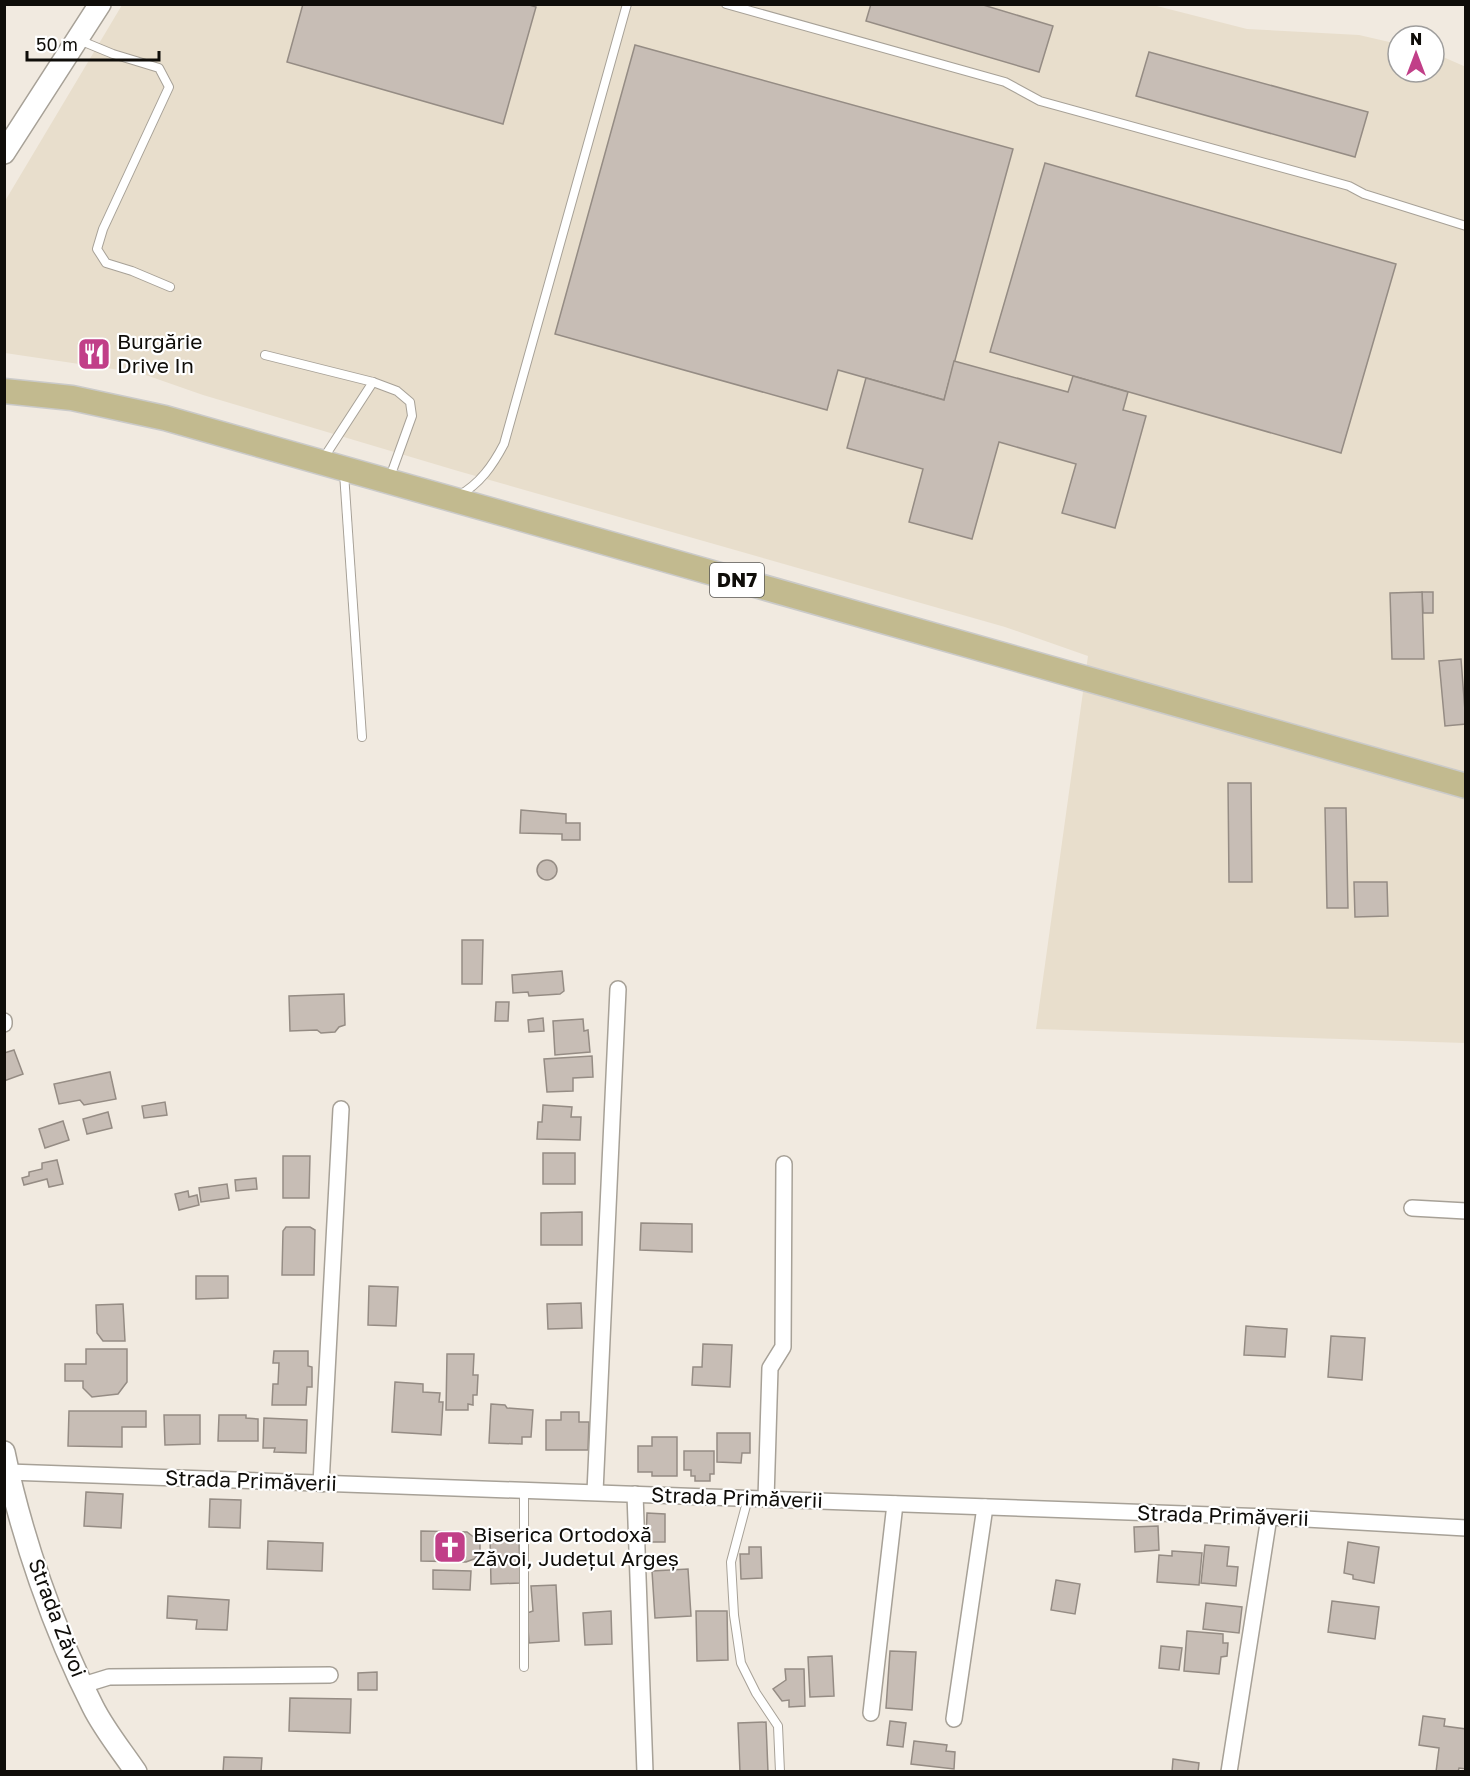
<svg xmlns="http://www.w3.org/2000/svg" width="1470" height="1776" viewBox="0 0 1470 1776" font-family="'Golos Text',sans-serif">
<rect width="100%" height="100%" fill="#f1eae0"/>
<polygon fill="#e8decc" points="1149,4 1247,29 1359,35 1398,44 1398,72 1434,72 1434,53 1466,67 1465,1043 1036,1029 1088,656 1005,627 458,471 203,395 140,373 5,353 5,201 122,5"/>
<g fill="#c7bdb5" stroke="#958c84" stroke-width="1.5">
<polygon points="303,4 526,4 536,7 503,124 287,62"/>
<polygon points="871,4 980,4 1053,26 1039,72 866,21"/>
<polygon points="635,45 1013,149 944,400 838,370 827,410 555,334"/>
<polygon points="1149,52 1368,112 1355,157 1136,96"/>
<polygon points="1045,163 1396,264 1341,453 990,352"/>
<polygon points="954,361 1068,392 1073,376 1128,392 1123,410 1146,416 1115,528 1062,513 1076,464 999,442 972,539 909,522 923,469 847,448 866,378 944,400"/>
<polygon points="1422,592 1433,592 1433,613 1423,613"/>
<polygon points="1422,592 1424,659 1392,659 1390,593"/>
<polygon points="1461,659 1466,724 1445,726 1439,661"/>
<polygon points="1228,783 1251,783 1252,882 1229,882"/>
<polygon points="1325,808 1346,808 1348,908 1327,908"/>
<polygon points="521,810 566,814 566,823 580,823 580,840 562,840 562,834 520,833"/>
<circle cx="547" cy="870" r="10"/>
<polygon points="1354,882 1387,882 1388,916 1355,917"/>
<polygon points="462,940 483,940 482,984 462,984"/>
<polygon points="562,971 564,991 560,994 529,996 528,992 513,993 512,975"/>
<polygon points="344,994 345,1025 339,1027 335,1032 321,1033 317,1030 290,1031 289,996"/>
<polygon points="496,1002 509,1002 508,1021 495,1021"/>
<polygon points="543,1018 544,1031 529,1032 528,1020"/>
<polygon points="583,1019 584,1031 588,1030 590,1052 555,1055 553,1021"/>
<polygon points="14,1050 23,1074 4,1081 4,1053"/>
<polygon points="592,1056 593,1077 573,1078 573,1091 547,1092 544,1059"/>
<polygon points="110,1072 116,1099 84,1105 80,1100 59,1104 54,1084"/>
<polygon points="165,1102 167,1115 144,1118 142,1106"/>
<polygon points="543,1105 572,1107 571,1117 581,1117 580,1140 537,1139 538,1122 542,1122"/>
<polygon points="108,1112 112,1128 87,1134 83,1119"/>
<polygon points="63,1121 69,1140 45,1148 39,1129"/>
<rect x="543" y="1153" width="32" height="31"/>
<polygon points="283,1156 310,1156 309,1198 283,1198"/>
<polygon points="57,1160 63,1184 49,1187 47,1179 24,1185 22,1178 29,1176 29,1172 42,1169 42,1163"/>
<polygon points="256,1178 257,1189 236,1191 235,1180"/>
<polygon points="227,1184 229,1198 201,1202 199,1188"/>
<polygon points="188,1191 189,1197 197,1195 199,1205 179,1210 175,1194"/>
<polygon points="582,1212 582,1245 541,1245 541,1213"/>
<polygon points="641,1223 692,1224 692,1252 640,1250"/>
<polygon points="286,1227 310,1227 315,1230 314,1275 282,1275 283,1231"/>
<polygon points="196,1276 228,1276 228,1298 196,1299"/>
<polygon points="369,1286 398,1287 396,1326 368,1325"/>
<polygon points="581,1303 582,1328 548,1329 547,1304"/>
<polygon points="123,1304 125,1341 103,1341 97,1333 96,1305"/>
<polygon points="1246,1326 1287,1329 1285,1357 1244,1355"/>
<polygon points="1331,1336 1365,1338 1362,1380 1328,1377"/>
<polygon points="703,1344 732,1345 730,1387 692,1385 693,1367 702,1367"/>
<polygon points="86,1349 127,1349 127,1382 118,1394 92,1397 83,1388 83,1381 65,1381 65,1364 86,1364"/>
<polygon points="274,1351 308,1351 308,1366 312,1367 312,1387 307,1387 306,1405 272,1405 273,1384 278,1384 279,1363 273,1363"/>
<polygon points="447,1354 474,1354 473,1375 478,1375 477,1395 473,1395 473,1405 468,1404 468,1410 446,1410"/>
<polygon points="395,1382 423,1384 423,1392 440,1393 439,1402 443,1402 441,1435 392,1432"/>
<polygon points="491,1404 505,1405 507,1408 533,1410 531,1437 522,1437 522,1444 489,1443"/>
<polygon points="69,1411 146,1411 146,1427 122,1427 122,1447 68,1446"/>
<polygon points="561,1412 579,1412 579,1422 589,1422 588,1450 546,1450 546,1420 561,1420"/>
<polygon points="164,1415 200,1415 200,1444 165,1445"/>
<polygon points="219,1415 246,1415 246,1418 258,1419 258,1441 218,1441"/>
<polygon points="264,1418 307,1420 306,1453 274,1452 275,1448 263,1448"/>
<polygon points="717,1433 750,1433 750,1453 742,1453 741,1463 717,1462"/>
<polygon points="652,1437 677,1437 677,1476 652,1476 652,1472 638,1472 638,1446 652,1446"/>
<polygon points="684,1451 714,1451 714,1474 710,1474 710,1481 695,1481 695,1476 691,1476 691,1470 684,1470"/>
<polygon points="86,1492 123,1494 121,1528 84,1526"/>
<polygon points="210,1499 241,1500 240,1528 209,1527"/>
<polygon points="647,1513 665,1514 665,1542 646,1542"/>
<polygon points="1158,1526 1159,1550 1135,1552 1134,1527"/>
<polygon points="421,1531 467,1532 480,1542 480,1553 474,1559 466,1562 421,1561"/>
<polygon points="519,1536 520,1583 491,1584 490,1537"/>
<polygon points="268,1541 323,1543 322,1571 267,1569"/>
<polygon points="1348,1542 1379,1547 1374,1583 1353,1579 1353,1575 1344,1573"/>
<polygon points="1205,1545 1229,1547 1227,1566 1238,1567 1236,1586 1201,1583"/>
<polygon points="749,1547 761,1547 762,1578 741,1579 740,1554 749,1554"/>
<polygon points="1172,1551 1202,1553 1199,1585 1157,1582 1159,1555 1172,1556"/>
<polygon points="688,1569 691,1616 655,1618 652,1571"/>
<polygon points="433,1570 471,1571 470,1590 433,1589"/>
<polygon points="1056,1580 1080,1584 1075,1614 1051,1610"/>
<polygon points="556,1585 559,1641 529,1643 527,1613 533,1611 531,1586"/>
<polygon points="168,1596 229,1600 227,1630 196,1629 197,1620 167,1618"/>
<polygon points="1332,1601 1379,1607 1375,1639 1328,1632"/>
<polygon points="1206,1603 1242,1607 1239,1633 1203,1629"/>
<polygon points="611,1611 612,1644 585,1645 583,1613"/>
<polygon points="696,1611 727,1611 728,1660 697,1661"/>
<polygon points="1187,1631 1223,1634 1223,1643 1228,1643 1227,1656 1221,1657 1219,1674 1184,1671"/>
<polygon points="1161,1646 1182,1648 1179,1670 1159,1668"/>
<polygon points="890,1651 916,1652 912,1710 886,1708"/>
<polygon points="832,1656 834,1696 810,1697 808,1657"/>
<polygon points="785,1669 804,1669 805,1706 789,1707 789,1700 782,1701 773,1689 786,1680"/>
<polygon points="377,1672 377,1690 358,1690 358,1673"/>
<polygon points="290,1698 351,1699 350,1733 289,1731"/>
<polygon points="1423,1716 1445,1719 1444,1726 1466,1729 1466,1769 1459,1768 1458,1772 1436,1772 1439,1748 1419,1745"/>
<polygon points="890,1721 906,1723 903,1747 887,1745"/>
<polygon points="766,1722 768,1772 740,1772 738,1723"/>
<polygon points="914,1741 947,1745 946,1751 955,1752 954,1769 911,1764"/>
<polygon points="224,1757 262,1758 261,1772 223,1772"/>
<polygon points="1173,1759 1199,1763 1198,1772 1172,1772"/>
</g>
<g fill="none" stroke-linecap="round" stroke-linejoin="round">
<defs>
<g id="lane">
<polyline points="726,4 1005,82 1040,101 1349,186 1364,194 1466,226"/>
<polyline points="79,40 113,54 159,68 169,87 103,229 97,249 106,263 132,271 170,287"/>
<polyline points="265,355 373,382 397,391 410,402 412,416 390,477"/>
<polyline points="323,459 373,382"/>
<polyline points="344,473 362,737"/>
<path d="M458 496C480 484 493 465 504 444L627 4"/>
<polyline points="748,1498 731,1562 734,1615 741,1663 756,1693 778,1726 780,1772"/>
<polyline points="524,1667 524,1490"/>
</g>
<g id="street">
<polyline points="4,1021 4,1024"/>
<polyline points="1412,1208 1466,1211"/>
<polyline points="8,1472 1269,1517 1466,1528"/>
<polyline points="321,1484 341,1109"/>
<polyline points="595,1492 618,989"/>
<polyline points="635,1494 645,1772"/>
<polyline points="766,1499 770,1368 783,1347 784,1164"/>
<polyline points="83,1685 109,1677 330,1675"/>
<polyline points="871,1713 895,1504"/>
<polyline points="954,1719 985,1507"/>
<polyline points="1229,1772 1269,1517"/>
</g>
<g id="secondary">
<polyline points="4,153 100,4"/>
<path d="M4 1452C21 1535 54 1631 93 1707 104 1729 121 1750 136 1772"/>
</g>
<polyline id="primary" points="4,391 72,398 165,418 1466,786"/>
</defs>
<use href="#lane" stroke="#a7a197" stroke-width="10"/>
<use href="#street" stroke="#a7a197" stroke-width="18"/>
<use href="#secondary" stroke="#a7a197" stroke-width="24"/>
<use href="#primary" stroke="#cacac9" stroke-width="27"/>
<use href="#lane" stroke="#fff" stroke-width="8"/>
<use href="#street" stroke="#fff" stroke-width="15"/>
<use href="#secondary" stroke="#fff" stroke-width="21"/>
<use href="#primary" stroke="#c2ba8f" stroke-width="24"/>
</g>
<defs>
<symbol id="restaurant-square" viewBox="-11 -11 22 22"><rect x="-9" y="-9" width="18" height="18" rx="4" fill="#c13f88" stroke="#fff"/><path d="M-5-6h1v4h1v-4h1v4h1v-4h1v5L-1.5 .5V6h-2V.5L-5-1ZM5-6V6H3V1.5H1.5Q1.5-4 5-6Z" fill="#fff"/></symbol>
<symbol id="church-square" viewBox="-11 -11 22 22"><rect x="-9" y="-9" width="18" height="18" rx="4" fill="#c13f88" stroke="#fff"/><path d="M-1.2-6h2.4v3.5h3.3v2.4h-3.3V6h-2.4V-.1h-3.3v-2.4h3.3Z" fill="#fff"/></symbol>
</defs>
<g fill-rule="evenodd">
<use href="#restaurant-square" x="75" y="335" width="38" height="38"/>
<use href="#church-square" x="431" y="1528" width="38" height="38"/>
</g>
<g text-anchor="middle" stroke-width="4.5" stroke-linejoin="round" paint-order="stroke">
<rect fill="#fff" stroke="#575653" stroke-width="1.5" x="710" y="563" width="54" height="34" rx="4.5"/>
<g font-size="20" font-weight="bold" fill="#0f0d09">
<text x="737" y="587">DN7</text>
</g>
<g font-size="21" fill="#0f0d09" stroke="#fff" text-anchor="start">
<text x="117" y="349">Burgărie<tspan x="117" dy="24">Drive In</tspan></text>
<text x="473" y="1542">Biserica Ortodoxă<tspan x="473" dy="24">Zăvoi, Județul Argeș</tspan></text>
</g>
<g font-size="21" fill="#0f0d09" stroke="#fff">
<text transform="translate(251 1481) rotate(2)" y="7">Strada Primăverii</text>
<text transform="translate(737 1498) rotate(2)" y="7">Strada Primăverii</text>
<text transform="translate(1223 1516) rotate(2)" y="7">Strada Primăverii</text>
<text transform="translate(57 1618) rotate(69)" y="7">Strada Zăvoi</text>
</g>
</g>
<rect width="1470" height="1776" fill="none" stroke="#0f0d09" stroke-width="12"/>
<g transform="translate(1416 54)"><circle r="28" fill="#ffffff" stroke="#9f9e9d" stroke-width="1.5"/>
<path d="M0-4.5L10 22L0 15L-10 22Z" fill="#c13f88"/>
<text y="-9" font-size="16" font-weight="bold" text-anchor="middle" fill="#0f0d09">N</text>
</g>
<path d="M27 51v9h132v-9" fill="none" stroke="#0f0d09" stroke-width="3"/>
<text x="36" y="51" font-size="18" fill="#0f0d09" stroke="#ffffff" stroke-width="4.5" paint-order="stroke">50 m</text>
</svg>
